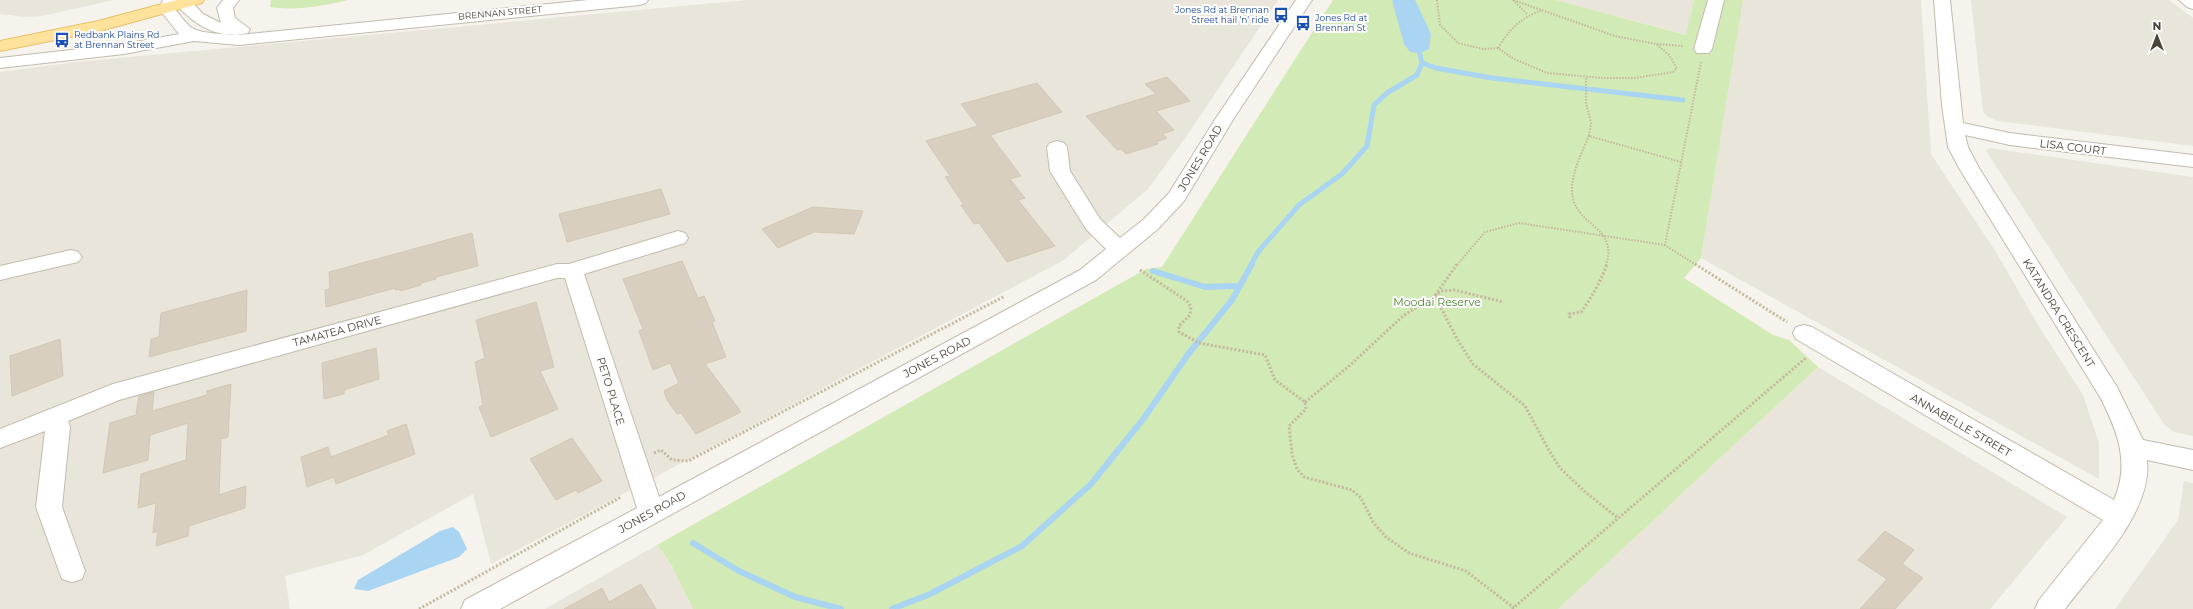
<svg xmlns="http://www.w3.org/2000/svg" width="2193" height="609" viewBox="0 0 2193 609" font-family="Montserrat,sans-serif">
<rect width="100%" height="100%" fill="#f6f3ec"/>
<g fill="#eae5da">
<polygon points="0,0 114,0 42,16 26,17 0,14"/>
<polygon points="747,0 1278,0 1186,137 1148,189 1064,260 491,564 473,494 363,555 285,576 290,609 0,609 0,72 76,62"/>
<polygon points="1556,0 1694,0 1687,35"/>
<polygon points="1743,0 1921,0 1931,154 1996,252 2038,325 2083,395 2099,443 2099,479 1701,258"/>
<polygon points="1971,0 2169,0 2193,18 2193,146 1998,121 1988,117 1983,112"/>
<polygon points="1989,148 2193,177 2193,436 2174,432 2164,424 1986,151"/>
<polygon points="1818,367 2067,517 1990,609 1558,609"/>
<polygon points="2184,481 2193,483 2193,609 2115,609 2178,520"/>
<polygon points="657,545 701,609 545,609"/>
</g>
<g fill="#d2eab5">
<path d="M271 0H348C322 6 297 11 270 7Z"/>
<polygon points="1333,0 1556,0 1686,35 1694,0 1743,0 1701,258 1684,278 1773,335 1789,340 1818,367 1558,609 693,609 672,566 657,545 1146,269 1162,267"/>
</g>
<g fill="#a9d4f2">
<polygon points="1392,0 1415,0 1431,34 1429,49 1420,53 1410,52 1404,44"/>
<polygon points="453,527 459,532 467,549 459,557 368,591 354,589 358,580 440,531"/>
</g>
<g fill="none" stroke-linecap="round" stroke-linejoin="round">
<g stroke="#a9d4f2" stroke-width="5">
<polyline points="1422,63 1436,68 1492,78 1683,100"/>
<polyline points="1251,265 1258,252 1299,205 1342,174 1367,146 1374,105 1387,93 1417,75 1422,63 1418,46"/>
</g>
<g stroke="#a9d4f2" stroke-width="6">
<polyline points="1153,271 1205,287 1236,286"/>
<polyline points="693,543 737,570 795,597 841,609"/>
<polyline points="892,609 930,594 1022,546 1091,484 1144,418 1189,353 1232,300 1252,264"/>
</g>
</g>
<g fill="#d8cfc1" stroke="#d3c7b4">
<polygon points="1167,77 1190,101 1156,111 1174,130 1162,134 1167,138 1156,142 1158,144 1126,154 1121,149 1117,150 1086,116 1156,94 1145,84"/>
<polygon points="1037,83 1062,112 990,135 1021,176 1010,179 1025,198 1018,200 1055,246 1007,262 979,223 974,224 961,205 964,205 945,177 950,176 926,141 978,126 961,104"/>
<polygon points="661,189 670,214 567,242 559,214"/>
<polygon points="813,207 863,211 854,234 814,232 778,248 762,229"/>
<polygon points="472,233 478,266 436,277 436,279 421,283 421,285 400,291 400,289 395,290 395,288 326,307 325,290 330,289 329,272"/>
<polygon points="682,261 698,298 704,296 715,321 712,322 726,357 705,364 741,412 696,434 681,413 677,414 667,400 664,391 679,383 670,363 653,370 639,331 643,329 623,279"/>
<polygon points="247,290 246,331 149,357 151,339 159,337 161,313"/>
<polygon points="536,302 554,367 540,371 558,409 491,437 479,407 483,405 475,362 485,358 476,320"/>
<polygon points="60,339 63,376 12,396 10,356"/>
<polygon points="376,348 379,379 344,390 344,394 324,399 322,363"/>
<polygon points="231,384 228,437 221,439 219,495 246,486 245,508 189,526 188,536 156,546 158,531 153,533 156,503 138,508 141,474 186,460 188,423 150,435 148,460 103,473 110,423 136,415 139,396 154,392 152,411 207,395 207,391"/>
<polygon points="406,424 415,454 336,484 334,477 307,487 301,457 328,447 331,457 389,435 387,431"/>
<polygon points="572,438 602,481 578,493 576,490 556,500 530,459"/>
<polygon points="1885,531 1914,550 1902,564 1923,578 1895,609 1860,609 1887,579 1858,560"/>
<polygon points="641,584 656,609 564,609 602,588 609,602"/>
</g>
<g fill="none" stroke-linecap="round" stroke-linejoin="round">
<defs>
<g id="minor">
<path d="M163 0H190L203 14 221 23 217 8 223 0H239L233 8 235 18 250 29 248 33C220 40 195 26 177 5L175 9C180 15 186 24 192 28 201 34 227 34 239 35L588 0H648L646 3 640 5 239 45 194 41 124 54 0 68V58L124 44 179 34 159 9Z"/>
<polygon points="1296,0 1312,0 1234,118 1184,201 1158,229 1096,280 500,609 461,609 465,600 637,508 565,278 557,278 119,400 68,421 70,427 62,507 85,571 82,579 72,582 62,579 59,571 36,507 45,431 0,448 0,429 113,384 557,264 569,264 678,231 685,233 688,238 685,243 584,274 659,497 1080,270 1106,249 1086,229 1050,171 1047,147 1050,143 1057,141 1064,143 1067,147 1070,171 1100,219 1120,238 1144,219 1169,193 1216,118"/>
<polygon points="1708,0 1724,0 1712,49 1709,53 1697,53 1694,49"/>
<path d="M1934 0H1950L1963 123 2010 133 2193 155V167L2010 145 1965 135 1968 147 1979 168 2117 387 2143 440 2193 450V470L2147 460C2153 512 2094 570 2065 609H2035L2039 600 2103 520 1796 339 1793 333 1796 327 1804 325 1812 327 2114 500C2130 463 2118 432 2100 397L1959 168 1948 147 1942 105Z"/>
<polygon points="2179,0 2193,0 2193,9 2187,7"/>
<polygon points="71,250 78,252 82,257 78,262 0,280 0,266"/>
</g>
<polygon id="major" points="177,0 204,0 202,3 100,31 0,51 0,41 98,21"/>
</defs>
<use href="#minor" stroke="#c2bbae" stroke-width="2"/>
<use href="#major" stroke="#e6c16a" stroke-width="2"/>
<g stroke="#c4b79f" stroke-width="2" stroke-dasharray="1.5 1.5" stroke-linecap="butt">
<polyline points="1437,0 1440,25 1458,43 1483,49 1498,48 1514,59 1547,73 1603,78 1635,78 1673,72 1677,68 1669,55 1656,44 1615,36 1513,0"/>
<polyline points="1513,0 1527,14"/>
<polyline points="1657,44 1684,46"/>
<path d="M1498 48C1510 29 1521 17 1543 10"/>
<polyline points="1586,78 1586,103 1591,123 1589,136 1681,162"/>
<path d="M1589 136C1582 152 1571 174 1572 192 1574 227 1619 225 1606 265"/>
<polyline points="1457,265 1485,232 1519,223 1665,245"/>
<polyline points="1696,265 1665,245 1701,62"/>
</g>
<g stroke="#c4b79f" stroke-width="3" stroke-dasharray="2 2" stroke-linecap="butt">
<polyline points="1457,264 1435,296 1457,339 1473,364 1525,406 1550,452 1560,468 1584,491 1618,518"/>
<polyline points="1695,264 1787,322"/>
<polyline points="1140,270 1187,301 1191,307 1190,315 1179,326 1179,332 1199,343 1265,355 1275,380 1305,402 1306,409 1289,426 1292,454 1297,469 1304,477 1352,490 1361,498 1373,522 1386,537 1409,553 1466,571 1514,608"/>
<path d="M1570 318 1569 314 1581 312C1592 297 1601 281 1607 264"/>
<polyline points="1305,402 1347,368 1403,316 1442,291 1454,290 1504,302"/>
<polyline points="654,453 661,450 672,460 688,461 1005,296"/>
<polyline points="419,609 621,497"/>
<polyline points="1512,609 1807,357"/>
</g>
<use href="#minor" fill="#fff" fill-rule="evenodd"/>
<use href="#major" fill="#ffe39c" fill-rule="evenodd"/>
</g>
<defs>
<symbol id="bus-bare" viewBox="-9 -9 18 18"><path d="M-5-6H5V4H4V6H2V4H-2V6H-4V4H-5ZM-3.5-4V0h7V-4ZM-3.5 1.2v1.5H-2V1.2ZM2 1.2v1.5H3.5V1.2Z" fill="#1a4fb4" stroke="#fff" stroke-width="2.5" paint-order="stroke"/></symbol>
</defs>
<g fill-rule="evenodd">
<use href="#bus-bare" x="1270" y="4" width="22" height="22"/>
<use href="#bus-bare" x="1292" y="12" width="22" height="22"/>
<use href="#bus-bare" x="51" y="29" width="22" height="22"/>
</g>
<g text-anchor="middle" stroke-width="4" stroke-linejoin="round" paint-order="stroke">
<g font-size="9" fill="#164399" stroke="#fff" text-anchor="start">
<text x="1269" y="13" text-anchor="end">Jones Rd at Brennan<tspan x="1269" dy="10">Street hail 'n' ride</tspan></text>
<text x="1315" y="21">Jones Rd at<tspan x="1315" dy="10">Brennan St</tspan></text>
<text x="74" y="38">Redbank Plains Rd<tspan x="74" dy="10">at Brennan Street</tspan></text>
</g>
<g font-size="9" fill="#4b4439" stroke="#fff">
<text transform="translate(500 13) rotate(-5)" y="3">BRENNAN STREET</text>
</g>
<g font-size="11" fill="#4b4439" stroke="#fff">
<text transform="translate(2073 147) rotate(7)" y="4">LISA COURT</text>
<text transform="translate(1200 158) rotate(-59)" y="4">JONES ROAD</text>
<text transform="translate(2059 313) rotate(58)" y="4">KATANDRA CRESCENT</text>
<text transform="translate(337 331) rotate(-15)" y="4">TAMATEA DRIVE</text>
<text transform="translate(937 357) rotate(-28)" y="4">JONES ROAD</text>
<text transform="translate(611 391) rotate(73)" y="4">PETO PLACE</text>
<text transform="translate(1961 425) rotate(30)" y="4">ANNABELLE STREET</text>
<text transform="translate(652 512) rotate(-29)" y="4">JONES ROAD</text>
</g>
<g font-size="11" fill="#4a7f2a" stroke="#fff">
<text x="1437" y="306">Moodai Reserve</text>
</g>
</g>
<g transform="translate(2157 36)" stroke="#ffffff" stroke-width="3" paint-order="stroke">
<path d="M0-3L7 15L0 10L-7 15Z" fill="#4b4439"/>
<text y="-6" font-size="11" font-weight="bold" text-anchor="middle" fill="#4b4439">N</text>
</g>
</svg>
